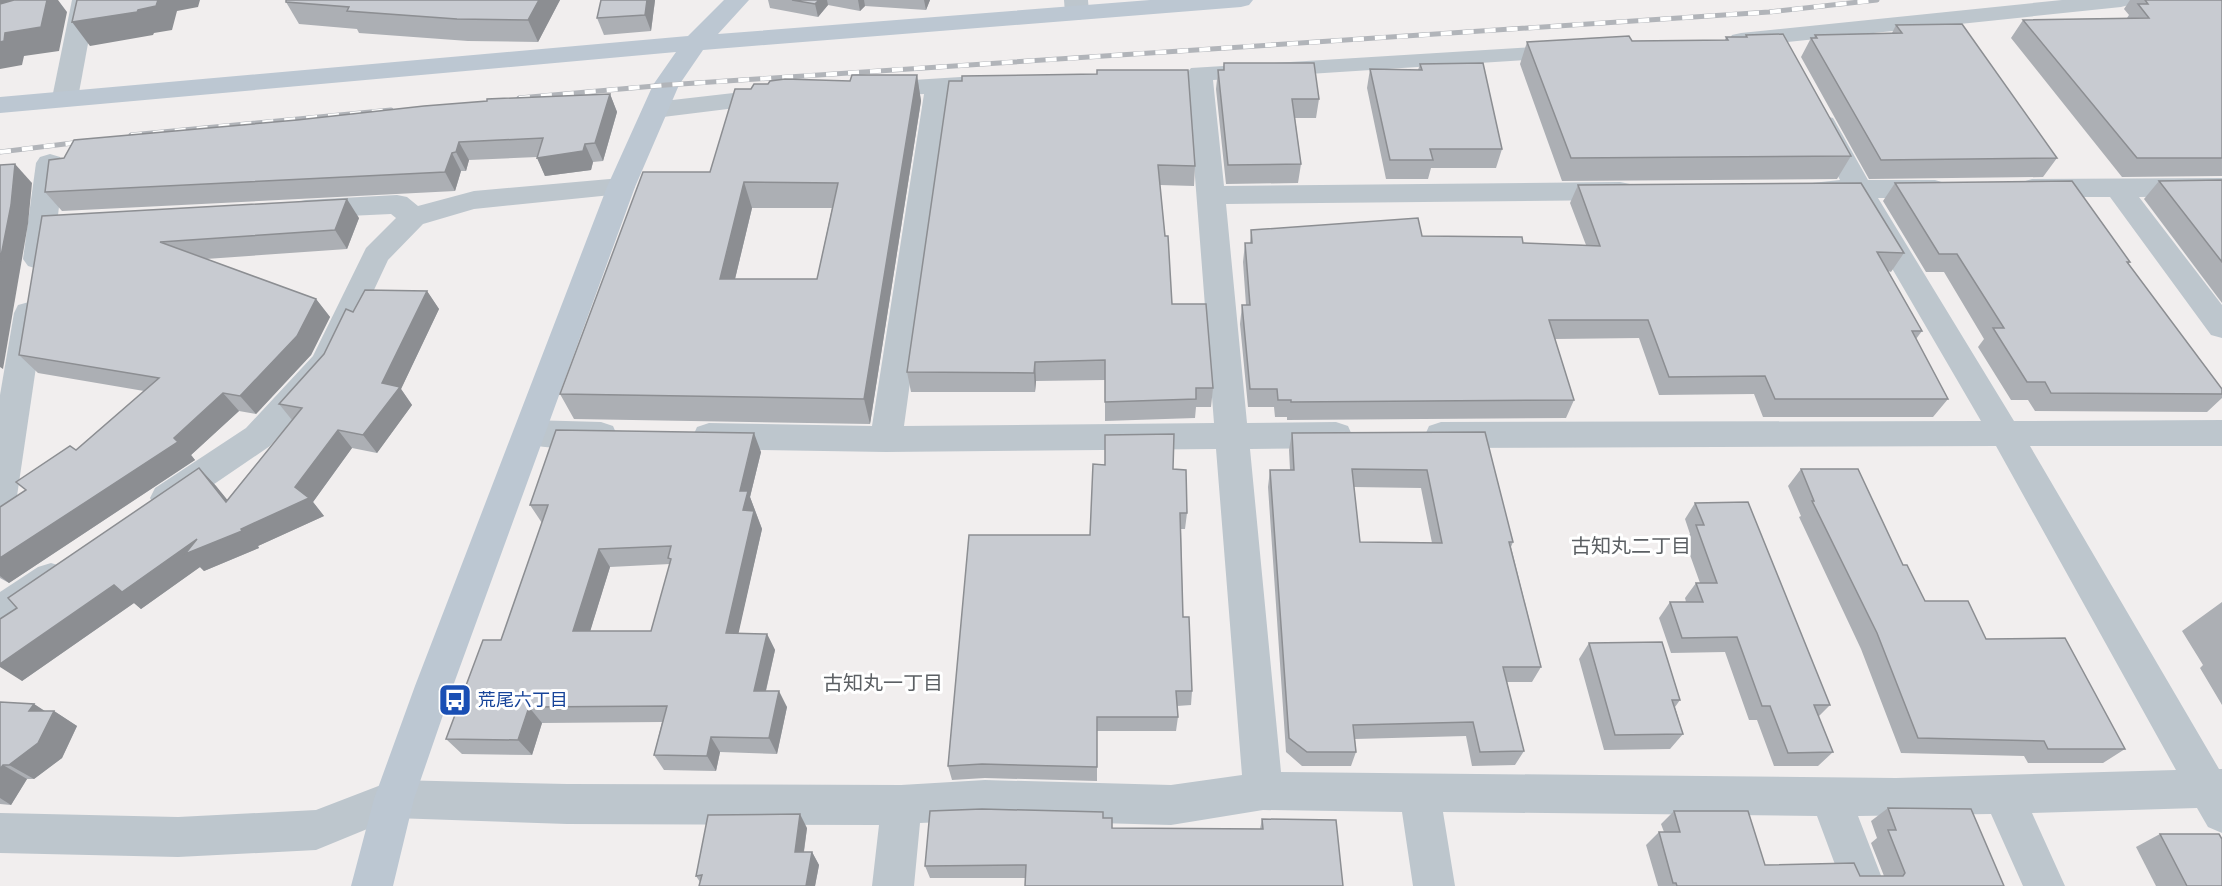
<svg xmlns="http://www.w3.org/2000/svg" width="2222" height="886" viewBox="0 0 2222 886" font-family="'Golos Text','Noto Sans JP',sans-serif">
<rect width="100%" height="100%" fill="#f1eeee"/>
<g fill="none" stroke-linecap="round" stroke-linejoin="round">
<g fill="#bdc6cd" fill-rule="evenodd">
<polygon points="72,0 96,0 78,98 74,104 65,106 56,104 52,98"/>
<polygon points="1064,0 1088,0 1089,13 1086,18 1077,20 1068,18 1065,13"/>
<polygon points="2062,0 2133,0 2129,5 2121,7 1741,47 1732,45 1729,40 1732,35 1741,33"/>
<polygon points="1566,45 1575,47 1578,52 1575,57 1213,80 1224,186 1620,182 1630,184 1634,191 1630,198 1620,200 1226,204 1247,423 1336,422 1348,426 1352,435 1348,444 1336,448 1250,449 1281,772 1896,778 2176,770 1996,446 1441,448 1429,444 1425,435 1429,426 1441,422 1981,421 1851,198 1822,198 1812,195 1808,189 1812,183 1840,180 1811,124 1815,118 1824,116 1833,118 1868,180 1935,180 1945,183 1949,189 1945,195 1935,198 1878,198 2014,421 2222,420 2222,446 2030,446 2219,769 2222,769 2222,833 2208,827 2197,808 2032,813 2065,886 2023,886 1991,814 1858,816 1885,886 1843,886 1817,816 1443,812 1455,886 1413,886 1402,812 1263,810 1171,825 985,820 920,823 914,886 872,886 879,825 567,824 394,818 316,850 178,857 0,853 0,813 178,817 316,810 394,780 567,784 901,785 985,780 1171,785 1242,775 1216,449 886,452 709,449 697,445 693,436 697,427 709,423 872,426 924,94 875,97 866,95 862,89 866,83 992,75 1001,78 1005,83 1001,88 950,93 904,426 1214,423 1187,73 1191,68"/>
<polygon points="776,88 785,90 789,96 785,102 655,118 646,116 642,110 646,104 655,102"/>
<polygon points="50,154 60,157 64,163 53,259 48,266 38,269 28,266 23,259 36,163 40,157"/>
<polygon points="621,178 631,181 635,187 631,193 474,209 423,224 388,260 336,371 270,446 179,508 167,512 155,508 150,498 155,488 246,428 313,356 366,248 396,218 391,214 306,218 296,216 292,209 296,202 306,200 397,195 407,197 418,206 474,191"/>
<polygon points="2222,178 2222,196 2139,197 2222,305 2222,338 2211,335 2110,197 2032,197 2022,194 2018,188 2022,182 2032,179"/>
<polygon points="29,302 40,305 44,313 17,496 12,506 0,510 0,395 14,313 18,305"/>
<path d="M530 420 601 422 613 426 617 435 613 444C590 451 541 449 518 442L514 433 518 424Z"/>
<path d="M51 563 64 567 69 578C59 597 21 620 0 628V592L38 567Z"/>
</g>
<polygon fill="#bcc7d2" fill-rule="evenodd" points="724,0 749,0 718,34 1150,0 1253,0 1249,5 1241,7 703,50 679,85 635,187 453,686 414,799 393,886 351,886 374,799 415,686 607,187 653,85 676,52 0,113 0,97 688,36"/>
<defs>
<g id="rail">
<polyline points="519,98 666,85 1769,12 1877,0"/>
<polyline points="131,135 391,110"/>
<polyline points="0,152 89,141"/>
</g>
</defs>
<use href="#rail" stroke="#b1b4b9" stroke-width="5"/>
<use href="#rail" stroke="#fff" stroke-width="4" stroke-dasharray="11" stroke-linecap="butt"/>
</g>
<g fill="#acafb4" fill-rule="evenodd">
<polygon points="560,0 538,42 468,41 359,33 357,29 299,24 286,2"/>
<polygon points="601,0 655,0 651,31 604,35 597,18"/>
<polygon points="768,0 930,0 926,10 865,6 860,11 828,5 818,17 770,8"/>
<polygon points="2130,0 2221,0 2222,1 2222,176 2122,177 2011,38 2023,20 2127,18 2129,15 2124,9"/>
<polygon points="1896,25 2057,158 2043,177 1869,179 1801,57 1811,38 1814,38 1815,35 1892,33"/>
<polygon points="1746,35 1851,156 1837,179 1562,181 1520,64 1527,42 1725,40 1726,37 1745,37"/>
<polygon points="1224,63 1319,99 1316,118 1295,118 1301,164 1298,183 1226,184 1216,89 1218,70 1223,70"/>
<polygon points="1420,64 1502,149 1496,168 1431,168 1428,179 1386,179 1367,88 1370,69 1418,70"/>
<path d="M917 75 921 101 870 424 574 419 560 394 710 172 751 89 768 84 850 81ZM752 208H832L817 279H735Z"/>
<polygon points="949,81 1195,166 1194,186 1160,185 1172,304 1213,388 1211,407 1196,407 1195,418 1105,421 1105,380 1036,381 1035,392 911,392 907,372"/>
<polygon points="610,94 617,112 603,161 593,162 591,170 545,176 537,157 469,160 466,171 461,171 455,191 62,211 45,192"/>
<polygon points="2222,180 2222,303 2144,199 2159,181"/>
<polygon points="1895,183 2130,262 2128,264 2222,389 2222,398 2207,412 2035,411 2028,400 2011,400 1978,347 1984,339 1944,272 1926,272 1883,201"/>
<polygon points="1578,185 1904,253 1891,272 1888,271 1922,331 1916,339 1948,399 1933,417 1763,417 1754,394 1659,395 1639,338 1555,339 1574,400 1566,418 1287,420 1287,417 1275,417 1274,407 1248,407 1240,324 1242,305 1246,305 1243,262 1245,243 1250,243 1251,230 1422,236 1523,243 1586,245 1570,203"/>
<polygon points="42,216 359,218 347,249 206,259 316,299 330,317 311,355 256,414 239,411 191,455 195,460 9,583 0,578 0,507 26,490 76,450 144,391 38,373 19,355"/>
<polygon points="427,291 439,309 401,389 412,405 377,453 352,448 313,502 324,516 258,546 259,548 204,571 200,567 141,609 134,603 22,681 17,608 199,468 216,486 227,500 292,420 279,404 324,354 353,312"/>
<path d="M1485 432 1513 542 1511 547 1541 667 1532 682H1507L1524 751 1515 765 1472 766 1466 736 1355 739 1356 752 1351 766H1302L1286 752 1268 487 1270 470H1290L1289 450 1292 433ZM1354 487 1421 488 1432 543 1360 542Z"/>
<path d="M761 452 750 497 762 529 738 633 767 634 775 650 766 691 787 707 777 754 720 752 716 771 664 770 654 755 662 722 542 723 532 755 462 754 446 739 501 640 542 523 530 505ZM670 564 651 631H590L610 567Z"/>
<polygon points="1173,469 1187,513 1185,529 1181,529 1183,617 1192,691 1191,705 1177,706 1178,717 1176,731 1097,731 1097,781 985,778 952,780 948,766 1090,535"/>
<polygon points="1801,469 1903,565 1925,601 1986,639 2125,749 2103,763 2028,763 2024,756 1901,753 1861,649 1799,517 1801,516 1788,486"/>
<polygon points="1695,503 1830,705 1818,717 1833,752 1818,766 1774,766 1757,720 1749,720 1725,652 1671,653 1659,618 1670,602 1686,602 1685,598 1696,583 1700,583 1685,541 1690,534 1685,519"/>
<polygon points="2222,602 2222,705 2200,668 2203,665 2182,631"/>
<polygon points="1589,643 1680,700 1675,707 1683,734 1670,749 1604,750 1579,659"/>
<polygon points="0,702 34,704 45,711 54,711 77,726 62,758 34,779 27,779 11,805 0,804"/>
<polygon points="1888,808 2004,886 1658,886 1646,845 1659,832 1664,832 1661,824 1674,811 1765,865 1860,876 1884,876 1871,843 1877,838 1871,821"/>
<polygon points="1103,818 1112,828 1260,829 1262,819 1336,820 1025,878 930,878 925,866"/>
<polygon points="807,828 804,852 812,852 819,865 815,886 699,886 700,882 696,876"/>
<polygon points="2160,834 2222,886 2156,886 2136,847"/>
</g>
<g fill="#8c8e92">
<polygon points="0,0 43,0 0,14"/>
<polygon points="47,0 58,0 67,12 59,51 24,56 22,65 0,69 0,42 5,33"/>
<polygon points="158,0 200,0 198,7 177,11 172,30 154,33 153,35 90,46 72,22 138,10"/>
<polygon points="539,0 560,0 538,42 528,20"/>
<polygon points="647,0 655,0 651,31 645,15"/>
<polygon points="819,0 827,0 828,5 818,17 815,4"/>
<polygon points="858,0 864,0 865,6 860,11"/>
<polygon points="924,0 930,0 926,10"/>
<polygon points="917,75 921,101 870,424 864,399"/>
<polygon points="610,94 617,112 603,161 595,143"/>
<polygon points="459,142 469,160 466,171 456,152"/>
<polygon points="585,144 593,162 591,170 545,176 537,158"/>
<polygon points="452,153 461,171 455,191 445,172"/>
<polygon points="15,164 32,183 28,224 3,369 0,367 0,261"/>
<polygon points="744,182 752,208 729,304 720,279"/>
<polygon points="347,199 359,218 347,249 335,230"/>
<polygon points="427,291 439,309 401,389 412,405 377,453 363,435 382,383"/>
<polygon points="316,299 330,317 311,355 256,414 240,396"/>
<polygon points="1035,362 1036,381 1035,392 1034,373"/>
<polygon points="223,393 239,411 191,455 195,460 9,583 0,576 0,558 174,438"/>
<polygon points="338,430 352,448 313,502 324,516 258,546 259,548 204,571 200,567 141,609 134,603 22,681 0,667 0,664 114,585 197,539 241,529 295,487"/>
<polygon points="754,433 761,452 750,497 762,529 735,649 726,633 743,510 740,491"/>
<polygon points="199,468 216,486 243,519 226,502"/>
<polygon points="599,549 610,567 585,648 573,631"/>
<polygon points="767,634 775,650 762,707 754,691"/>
<polygon points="779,691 787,707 777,754 769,738"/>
<polygon points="34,704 52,716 54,711 77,726 62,758 34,779 9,765 29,711"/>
<polygon points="529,707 542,723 532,755 518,740"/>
<polygon points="711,737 720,752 716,771 707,756"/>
<polygon points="3,765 27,779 11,805 0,798 0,769"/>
<polygon points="800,814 807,828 802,864 795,852"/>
<polygon points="812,852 819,865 815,886 806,886"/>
</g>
<g fill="#c8cbd1" stroke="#8c8e92" stroke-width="1.5" fill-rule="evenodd">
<polygon points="14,0 47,0 41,27 5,33 4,41 0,42 0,4"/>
<polygon points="77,0 158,0 156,6 138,10 137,12 72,22"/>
<polygon points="286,0 539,0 528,20 457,19 347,11 349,7 286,2"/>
<polygon points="601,0 647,0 645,15 597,18"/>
<polygon points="792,0 819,0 815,4"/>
<polygon points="2145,0 2221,0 2222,1 2222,158 2137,158 2023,20 2149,18 2138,4 2148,4"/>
<polygon points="1962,24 2057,158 1881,160 1811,38 1817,38 1815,35 1902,33 1896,25"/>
<polygon points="1783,34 1851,156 1571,158 1527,42 1629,36 1632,41 1728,40 1726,37 1747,37 1746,35"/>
<polygon points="1224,63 1314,63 1319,99 1292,99 1301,164 1228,165 1218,70 1224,70"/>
<polygon points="1483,63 1502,149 1430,149 1433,160 1390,160 1370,69 1422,70 1420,64"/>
<polygon points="1097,70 1188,70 1195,166 1158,165 1165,236 1168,236 1172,304 1206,304 1213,388 1196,388 1196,399 1105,402 1105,360 1035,362 1034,373 907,372 949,81 962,81 962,76 1097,74"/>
<path d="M852 75H917L864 399 560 394 643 172H710L735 89H751L754 84H768L770 81 785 79 850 81ZM744 182 838 183 817 279H720Z"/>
<polygon points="610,94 595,143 585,144 583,151 537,158 543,138 459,142 456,152 452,153 445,172 45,192 49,160 64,158 74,140 297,120 424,106 487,101 487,99"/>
<polygon points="15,164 11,205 0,261 0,165"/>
<polygon points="2222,180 2222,262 2159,181"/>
<polygon points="2072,181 2130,262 2127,262 2222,389 2222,394 2051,393 2045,382 2027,382 1993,328 2004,328 1957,254 1939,254 1895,183"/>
<polygon points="1861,183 1904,253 1877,252 1922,331 1912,331 1948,399 1775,399 1765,376 1669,377 1648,320 1549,320 1574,400 1291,402 1291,400 1278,400 1277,389 1250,389 1242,305 1250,305 1245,243 1252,243 1251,230 1418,218 1422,236 1522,237 1523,243 1600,246 1578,185"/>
<polygon points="347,199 335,230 160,242 316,299 297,336 240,396 223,393 174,438 178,442 0,558 0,507 26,490 16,482 70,446 76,450 159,378 19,355 42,216"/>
<polygon points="365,290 427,291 382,383 400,387 363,435 338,430 295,487 309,498 241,529 242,531 185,554 197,539 122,592 114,585 0,664 0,619 17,608 8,598 199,468 226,502 302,408 279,404 324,354 346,309 353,312"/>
<path d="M556 430 754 433 740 491H748L743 510 754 511 726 633 767 634 754 691H779L769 738 711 737 707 756 654 755 667 706 529 707 518 740 446 739 483 640H501L548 505H530ZM671 546 668 558 671 559 651 631H573L599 549Z"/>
<path d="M1485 432 1513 542H1509L1541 667H1503L1524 751 1480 752 1473 722 1353 725 1356 752H1307L1289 738 1270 470H1294L1292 433ZM1352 469 1427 470 1442 543 1360 542Z"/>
<polygon points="1174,434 1173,469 1186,470 1187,513 1180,513 1183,617 1189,617 1192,691 1176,691 1178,717 1097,717 1097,767 982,764 948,766 969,535 1090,535 1093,464 1105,465 1105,435"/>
<polygon points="1801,469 1858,469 1903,565 1907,565 1925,601 1968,601 1986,639 2065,638 2125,749 2048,749 2044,741 1918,738 1877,633 1812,501 1814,501"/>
<polygon points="1748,502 1830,705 1814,705 1833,752 1788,753 1770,706 1762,706 1737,637 1682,638 1670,602 1703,602 1696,583 1717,583 1696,525 1704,525 1695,503"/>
<polygon points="1662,642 1680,700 1672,700 1683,734 1615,735 1589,643"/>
<polygon points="0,702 34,704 29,711 54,711 38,743 9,765 3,765 0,769"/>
<polygon points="1888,808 1971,809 2004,886 1677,886 1676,883 1673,883 1659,832 1680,832 1674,811 1748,811 1765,865 1854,863 1860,876 1903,876 1905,873 1888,830 1896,830"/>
<polygon points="982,809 1103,812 1103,818 1112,818 1112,828 1263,829 1262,819 1336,820 1343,886 1025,886 1026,865 925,866 930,811"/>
<polygon points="800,814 795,852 812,852 806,886 699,886 702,875 696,876 708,815"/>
<polygon points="2160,834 2219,834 2222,839 2222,886 2187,886"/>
</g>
<defs>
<symbol id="bus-square" viewBox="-11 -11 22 22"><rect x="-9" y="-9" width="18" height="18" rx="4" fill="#1a4fb4" stroke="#fff"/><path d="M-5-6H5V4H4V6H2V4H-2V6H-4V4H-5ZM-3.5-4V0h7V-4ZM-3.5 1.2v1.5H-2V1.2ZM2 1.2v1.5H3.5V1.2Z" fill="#fff"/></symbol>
</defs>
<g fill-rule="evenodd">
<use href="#bus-square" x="436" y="681" width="38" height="38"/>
</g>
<g text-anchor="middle" stroke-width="6" stroke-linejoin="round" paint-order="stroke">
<g font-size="18" fill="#164399" stroke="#fff" text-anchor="start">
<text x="478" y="706">荒尾六丁目</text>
</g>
<g font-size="20" fill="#5b5f63" stroke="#fff">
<text x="1631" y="553">古知丸二丁目</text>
<text x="883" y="690">古知丸一丁目</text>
</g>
</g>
</svg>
